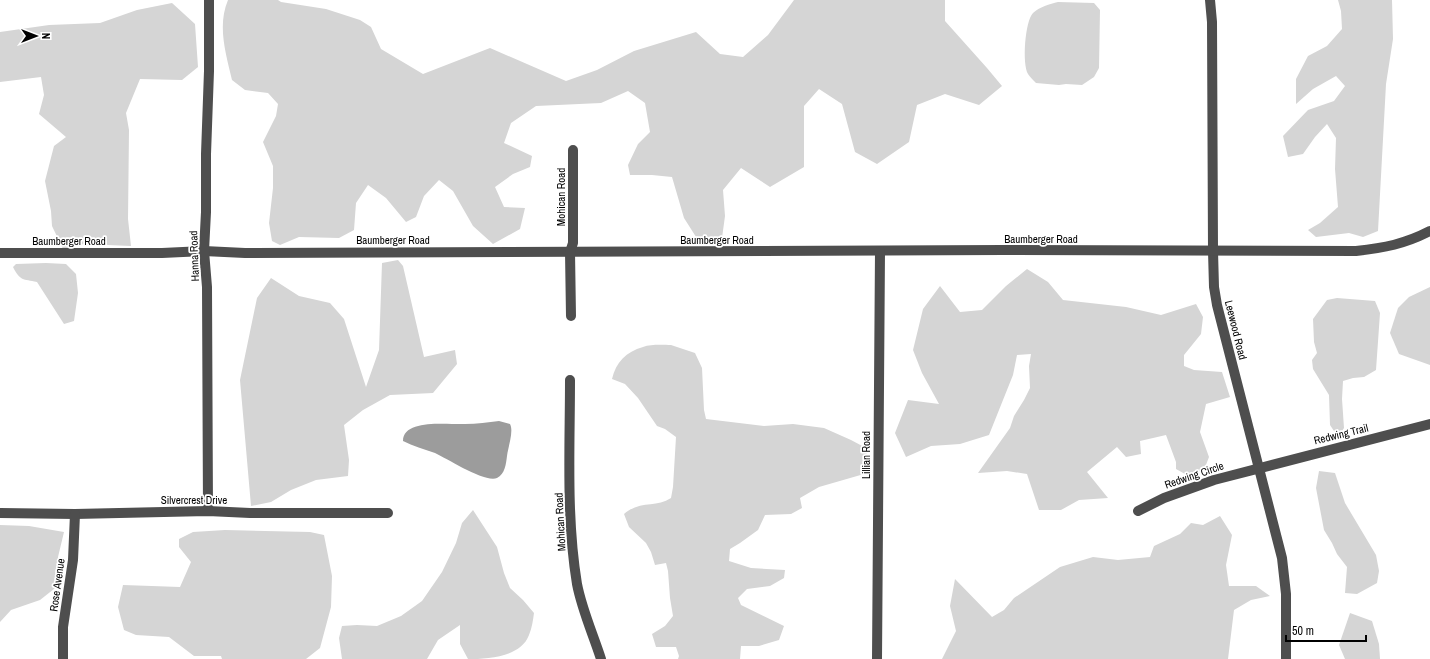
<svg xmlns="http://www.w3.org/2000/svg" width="1430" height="659" viewBox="0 0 1430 659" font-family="'Archivo Narrow',sans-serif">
<rect width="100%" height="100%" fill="#fff"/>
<g fill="#d5d5d5">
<path d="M228 0H278L281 2 326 9 360 20 371 27 381 49 423 74 490 48 566 81 597 70 634 51 696 32 720 54 743 57 768 35 794 0H945V21L987 68 1002 86 979 105 945 94 917 105 909 142 877 164 855 152 842 104 819 89 804 106V167L770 187 741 168 723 190 725 216 722 238 698 240 684 218 672 177 652 175H630L628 165 638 144 650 132 645 103 628 91 601 103 536 106 511 123 504 143 532 156 530 167 513 174 495 187 504 207 525 208 520 229 493 244 473 226 453 191 439 180 424 196 416 217 406 222 386 198 368 185 356 203 354 230 339 238 299 237 280 245 272 241 269 223 273 188V166L263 142 276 116 278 104 268 93 245 90 232 80C226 54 217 26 228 0Z"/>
<polygon points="1338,0 1392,0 1393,39 1386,84 1378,231 1363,237 1349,233 1316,237 1308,230 1320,223 1338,207 1335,169 1336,138 1327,124 1315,137 1303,154 1288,157 1283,136 1308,110 1334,101 1345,86 1336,76 1313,89 1296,104 1296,79 1308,56 1327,46 1342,29 1341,11"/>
<path d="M1058 2 1094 3 1100 10 1099 68 1094 77 1082 85 1066 84 1059 85 1036 83C1033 80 1030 77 1028 74 1022 64 1025 21 1033 13 1039 7 1050 4 1058 2Z"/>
<polygon points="172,3 195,24 198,67 182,80 140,79 126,113 129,130 128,219 131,246 84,244 63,249 52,226 51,211 45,181 54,146 66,137 39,114 44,95 41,77 0,82 0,32 49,25 100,23 137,10"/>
<polygon points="398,260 403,266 424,357 455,350 457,364 433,393 390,395 363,410 344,425 349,460 348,476 316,480 291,490 271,502 251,506 240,380 257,298 271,278 299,296 330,303 344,319 366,387 379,350 382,263"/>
<path d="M46 263 66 264 76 274 78 293 74 321 64 324 37 282C23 279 20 281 13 267L16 264Z"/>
<polygon points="1027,269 1048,282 1063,300 1126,307 1161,315 1196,304 1203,317 1201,334 1184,355 1184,366 1194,370 1222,372 1230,397 1206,404 1200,432 1209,457 1204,470 1185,474 1176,469 1176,462 1166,435 1140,441 1141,454 1126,457 1117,447 1087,472 1108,498 1079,500 1061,510 1039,510 1027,474 1007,471 978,473 1010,428 1014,416 1024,400 1030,388 1029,366 1031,354 1017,355 1013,375 989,435 960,444 931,446 906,457 895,433 908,400 939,404 922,373 913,350 923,309 940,286 960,312 982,310 1006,286"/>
<polygon points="1430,287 1430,365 1399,354 1390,333 1398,308 1409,297"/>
<polygon points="1337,298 1375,301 1380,313 1376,370 1364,377 1353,378 1343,381 1342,399 1344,428 1338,437 1330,425 1329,395 1313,369 1312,360 1317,353 1314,342 1313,319 1327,300"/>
<path d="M671 345 695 353 702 368 704 410 706 419 764 426 793 424 824 428 851 440 866 448 868 465 864 474 819 487 800 498 802 508 791 514 765 515 758 530 740 543 730 549 729 561 751 568 785 570 784 578 770 586 747 589 738 598 741 605 784 626 779 640 759 646H741L740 659H678L679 656 676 647H656L652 634 665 626 673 616 670 598 668 571 666 563 655 565 651 552 646 543 629 527 624 514C640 500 656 508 671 498L673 487 676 437 665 429 657 426 638 398 625 384 612 379C616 362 626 352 643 347 651 344 663 345 671 345Z"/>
<polygon points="1319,471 1335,473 1345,503 1376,555 1379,571 1377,583 1357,594 1345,593 1347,567 1337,554 1332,543 1324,530 1316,488"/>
<path d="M473 510 497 547 504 573 510 588 523 600 534 613C533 620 532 628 529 635 521 657 488 659 468 659L460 644V625L438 640 427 659H342L339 638 342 626 357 625 377 626 401 616 422 601 442 572 456 543 462 523Z"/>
<polygon points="1220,516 1232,535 1226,565 1229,586 1256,586 1270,596 1251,600 1234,610 1228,659 942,659 956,631 950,606 955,579 992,617 1004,610 1014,598 1060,567 1093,557 1118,560 1150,557 1154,546 1180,534 1191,523 1203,525"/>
<polygon points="0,525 29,526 64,532 58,557 59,585 40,600 11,610 0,622"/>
<polygon points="225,530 310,532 324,535 332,576 331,607 320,648 306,659 222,659 221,656 194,656 169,637 136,635 124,630 118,607 123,585 180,587 191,562 179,547 179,539 193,532"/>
<polygon points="1350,613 1372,621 1379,644 1380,659 1345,659 1339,645"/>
</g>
<path fill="#9c9c9c" d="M499 421 510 424C514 431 508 447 507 456 506 464 505 474 497 478 485 483 448 459 435 453 424 449 413 446 403 441 403 418 450 425 465 424 477 424 488 422 499 421Z"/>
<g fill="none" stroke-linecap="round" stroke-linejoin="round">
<g stroke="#4e4e4e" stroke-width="10">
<polyline points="1210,0 1212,22 1213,251 1214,287 1217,305 1282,558 1286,594 1286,659"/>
<path d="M0 253H162L204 251 245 253 1003 250 1356 251C1384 248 1405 244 1430 231"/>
<polyline points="571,316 570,252 573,243 573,150"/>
<path d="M570 380C570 447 566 517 577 584 582 610 593 634 601 659"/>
<polyline points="208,511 207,287 204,251 206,212 206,154 209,71 209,0"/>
<polyline points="1138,511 1164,498 1214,480 1430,424"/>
<polyline points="0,513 75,514 208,511 250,513 388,513"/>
<polyline points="63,659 63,627 73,560 75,514"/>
<polyline points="877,659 880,251"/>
</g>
</g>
<g text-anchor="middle" stroke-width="3.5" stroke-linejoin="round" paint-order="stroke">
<g font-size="11" fill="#000" stroke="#fff">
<text transform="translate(561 197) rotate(-90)" y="4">Mohican Road</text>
<text x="1041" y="243">Baumberger Road</text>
<text x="393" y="244">Baumberger Road</text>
<text x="717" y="244">Baumberger Road</text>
<text x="69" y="245">Baumberger Road</text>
<text transform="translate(194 256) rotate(-92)" y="4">Hanna Road</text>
<text transform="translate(1236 330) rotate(76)" y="4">Leewood Road</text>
<text transform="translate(1341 434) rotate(-14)" y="4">Redwing Trail</text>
<text transform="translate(866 455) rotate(-90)" y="4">Lillian Road</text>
<text transform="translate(1194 475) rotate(-19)" y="4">Redwing Circle</text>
<text x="194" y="504">Silvercrest Drive</text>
<text transform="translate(560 522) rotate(-93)" y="4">Mohican Road</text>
<text transform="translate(57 585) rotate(-82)" y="4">Rose Avenue</text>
</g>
</g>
<g transform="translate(36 36) rotate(90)" stroke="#ffffff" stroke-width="3" paint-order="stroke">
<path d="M0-3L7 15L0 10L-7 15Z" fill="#000000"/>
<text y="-6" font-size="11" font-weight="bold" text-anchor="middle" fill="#000000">N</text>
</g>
<path d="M1286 635v6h80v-6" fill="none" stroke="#000000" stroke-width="2"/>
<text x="1292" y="635" font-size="12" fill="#000000" stroke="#ffffff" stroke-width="3" paint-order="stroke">50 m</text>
</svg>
